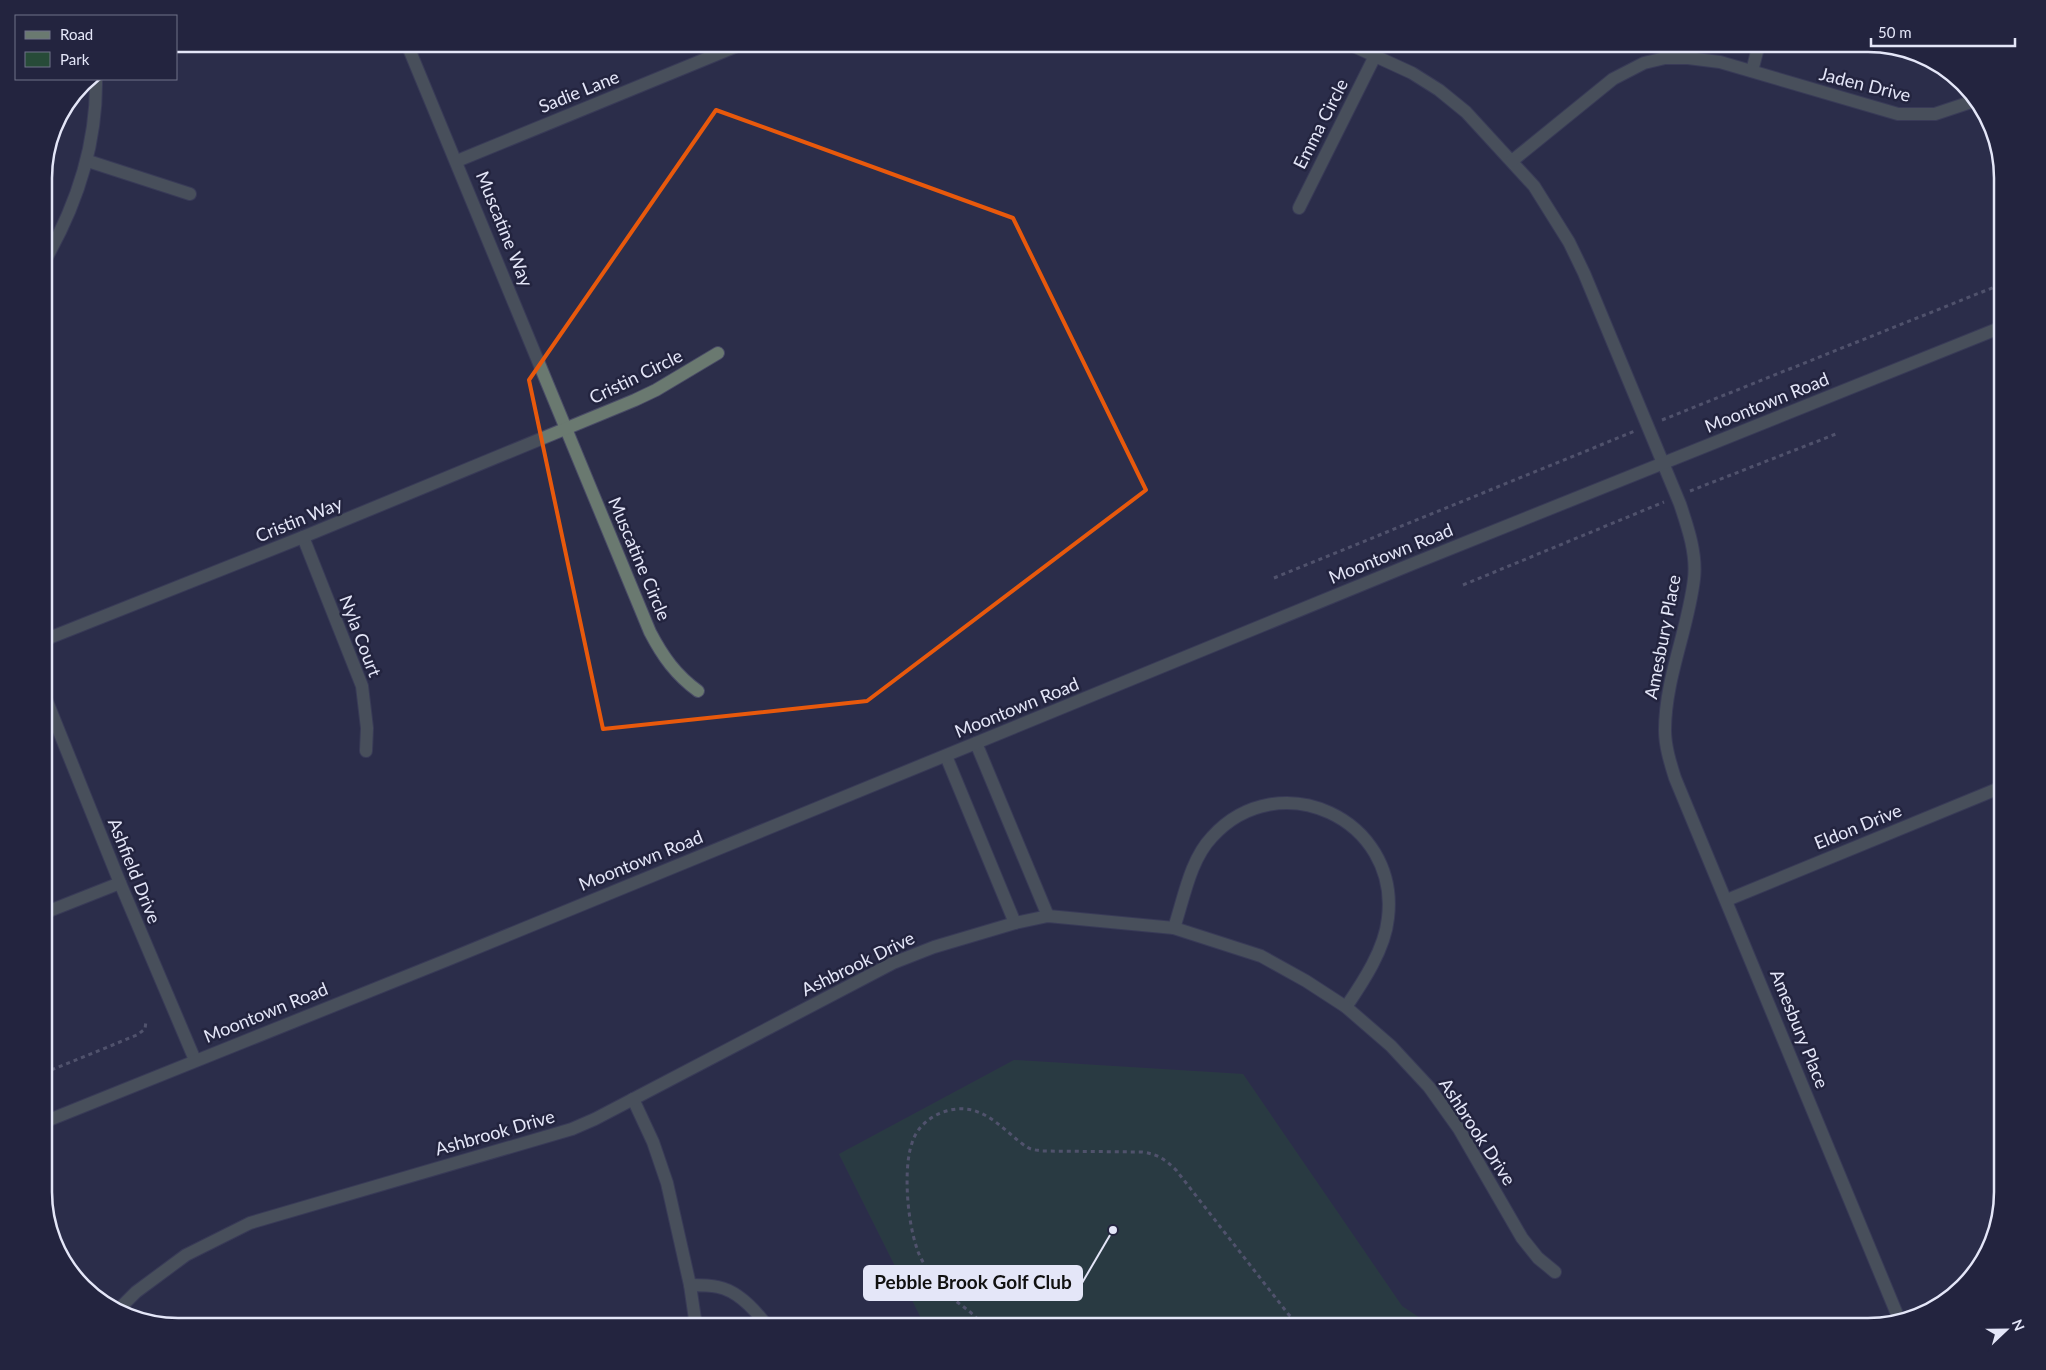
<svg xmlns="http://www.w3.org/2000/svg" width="2046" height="1370" viewBox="0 0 2046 1370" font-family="Lato,sans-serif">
<rect width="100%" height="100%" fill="#2c2e4a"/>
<polygon fill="#274b38" points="1014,1060 1243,1074 1402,1306 1432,1326 925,1326 839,1154"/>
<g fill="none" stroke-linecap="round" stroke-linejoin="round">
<defs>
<g id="minor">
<path d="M407 44 650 632C663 657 676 675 698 691"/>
<path d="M1349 44 1412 73 1439 90 1466 112 1534 186 1569 242 1584 273 1680 504C1688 528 1697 554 1694 579 1688 630 1665 679 1665 730 1665 746 1670 762 1675 778L1899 1319"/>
<polyline points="1752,71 1759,44"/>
<polyline points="88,161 190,194"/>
<polyline points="457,161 742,44"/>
<polyline points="1512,161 1613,79 1644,63 1665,58 1688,58 1720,62 1898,114 1935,114 1974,101"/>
<polyline points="1299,208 1375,56"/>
<path d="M44 262C77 205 97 145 96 79"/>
<polyline points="303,537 362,686 367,728 366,751"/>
<polyline points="44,640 303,537 635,400 656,390 718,353"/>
<polyline points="44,694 120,883 195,1060"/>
<polyline points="976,743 1048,916"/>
<polyline points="946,756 1015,923"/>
<polyline points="1727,900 2002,787"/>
<polyline points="44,913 120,883"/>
<path d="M1174 928C1184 898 1190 860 1212 837 1279 763 1400 819 1388 918 1385 949 1363 982 1346 1007"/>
<polyline points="633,1099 653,1142 667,1183 690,1285"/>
<polyline points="44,1122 447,960 1417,562 2002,327"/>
<polyline points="120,1308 136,1292 186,1255 250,1223 572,1129 595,1119 893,963 934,947 1015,923 1048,916 1174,928 1261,956 1306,981 1346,1007 1391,1046 1429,1087 1459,1129 1522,1238 1538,1258 1555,1272"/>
<path d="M696 1326 690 1285C699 1285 709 1285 718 1287 738 1291 756 1311 767 1326"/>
</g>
</defs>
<use href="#minor" stroke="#494b66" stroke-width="14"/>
<g stroke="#7c7e96" stroke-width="3" stroke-dasharray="4 4" stroke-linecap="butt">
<polyline points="1662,420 2002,284"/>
<polyline points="1690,491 1836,434"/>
<polyline points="1274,578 1635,431"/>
<polyline points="1463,585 1664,502"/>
<polyline points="44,1073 137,1035 145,1029 146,1021"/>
<path d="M983 1326C975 1314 963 1307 952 1298 941 1287 931 1275 923 1262 908 1237 902 1171 912 1143 919 1120 944 1107 966 1109 985 1111 1001 1126 1015 1138 1019 1141 1023 1145 1027 1147 1031 1150 1037 1150 1042 1151L1142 1152C1157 1154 1165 1159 1176 1170L1289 1315 1304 1326"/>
</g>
<use href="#minor" stroke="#6a7970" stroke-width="12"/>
</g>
<path d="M0 0H2046V1370H0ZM716 110 1013 218 1146 490 867 701 603 729 529 380Z" fill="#2c2e4a" fill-opacity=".55" fill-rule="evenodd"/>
<path fill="none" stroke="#e8590c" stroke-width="4" stroke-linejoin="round" d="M716 110 1013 218 1146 490 867 701 603 729 529 380Z"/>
<g text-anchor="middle" stroke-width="5" stroke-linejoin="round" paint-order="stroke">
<g font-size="18" fill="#e4e6f8" stroke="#23243f">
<text transform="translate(1865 85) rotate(14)" y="6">Jaden Drive</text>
<text transform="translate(579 92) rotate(-22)" y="6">Sadie Lane</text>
<text transform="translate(1321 124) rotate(-63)" y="6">Emma Circle</text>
<text transform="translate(504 229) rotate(68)" y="6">Muscatine Way</text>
<text transform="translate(636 377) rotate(-26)" y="6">Cristin Circle</text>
<text transform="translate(1767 403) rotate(-22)" y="6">Moontown Road</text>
<text transform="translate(299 520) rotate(-22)" y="6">Cristin Way</text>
<text transform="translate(1391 554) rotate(-22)" y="6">Moontown Road</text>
<text transform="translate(639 559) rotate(67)" y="6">Muscatine Circle</text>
<text transform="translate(360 636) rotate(69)" y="6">Nyla Court</text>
<text transform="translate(1663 637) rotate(-79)" y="6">Amesbury Place</text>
<text transform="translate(1017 708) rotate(-22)" y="6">Moontown Road</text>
<text transform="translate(1858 827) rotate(-22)" y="6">Eldon Drive</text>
<text transform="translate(641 861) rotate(-22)" y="6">Moontown Road</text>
<text transform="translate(134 871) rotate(68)" y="6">Ashfield Drive</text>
<text transform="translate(858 964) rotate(-26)" y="6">Ashbrook Drive</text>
<text transform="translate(266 1013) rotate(-22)" y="6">Moontown Road</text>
<text transform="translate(1799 1029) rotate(68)" y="6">Amesbury Place</text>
<text transform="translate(1477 1132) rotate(57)" y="6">Ashbrook Drive</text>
<text transform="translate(495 1133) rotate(-16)" y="6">Ashbrook Drive</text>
</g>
</g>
<path d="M0 0H2046V1370H0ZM178 52H1868A126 126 0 0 1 1994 178V1192A126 126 0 0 1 1868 1318H178A126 126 0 0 1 52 1192V178A126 126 0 0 1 178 52Z" fill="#23243f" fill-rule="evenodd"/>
<path fill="none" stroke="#e4e6f8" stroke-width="2.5" d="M178 52H1868A126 126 0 0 1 1994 178V1192A126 126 0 0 1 1868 1318H178A126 126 0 0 1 52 1192V178A126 126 0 0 1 178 52Z"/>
<path fill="none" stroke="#e4e6f8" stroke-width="2" d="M1113 1230L1082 1283"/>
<circle fill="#e4e6f8" stroke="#23243f" stroke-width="2" cx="1113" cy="1230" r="5"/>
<rect fill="#e4e6f8" stroke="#e4e6f8" stroke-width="2" x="864" y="1266" width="218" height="34" rx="5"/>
<g font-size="19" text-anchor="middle" font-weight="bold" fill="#111">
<text x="973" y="1289">Pebble Brook Golf Club</text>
</g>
<rect x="15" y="15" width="162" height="65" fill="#23243f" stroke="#707289"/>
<rect x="25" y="31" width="25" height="8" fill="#6a7970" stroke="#707289"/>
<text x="60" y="40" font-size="15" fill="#e4e6f8">Road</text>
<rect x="25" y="52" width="25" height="15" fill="#274b38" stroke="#707289"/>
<text x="60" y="65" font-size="15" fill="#e4e6f8">Park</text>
<g transform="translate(2006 1330) rotate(68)" stroke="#23243f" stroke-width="4" paint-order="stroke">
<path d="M0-4L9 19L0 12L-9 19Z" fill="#e4e6f8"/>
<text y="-8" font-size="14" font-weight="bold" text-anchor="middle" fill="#e4e6f8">N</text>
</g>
<path d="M1871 38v8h144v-8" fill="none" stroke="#e4e6f8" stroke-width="2.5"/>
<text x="1878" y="38" font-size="15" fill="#e4e6f8" stroke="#23243f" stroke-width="4" paint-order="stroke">50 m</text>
</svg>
